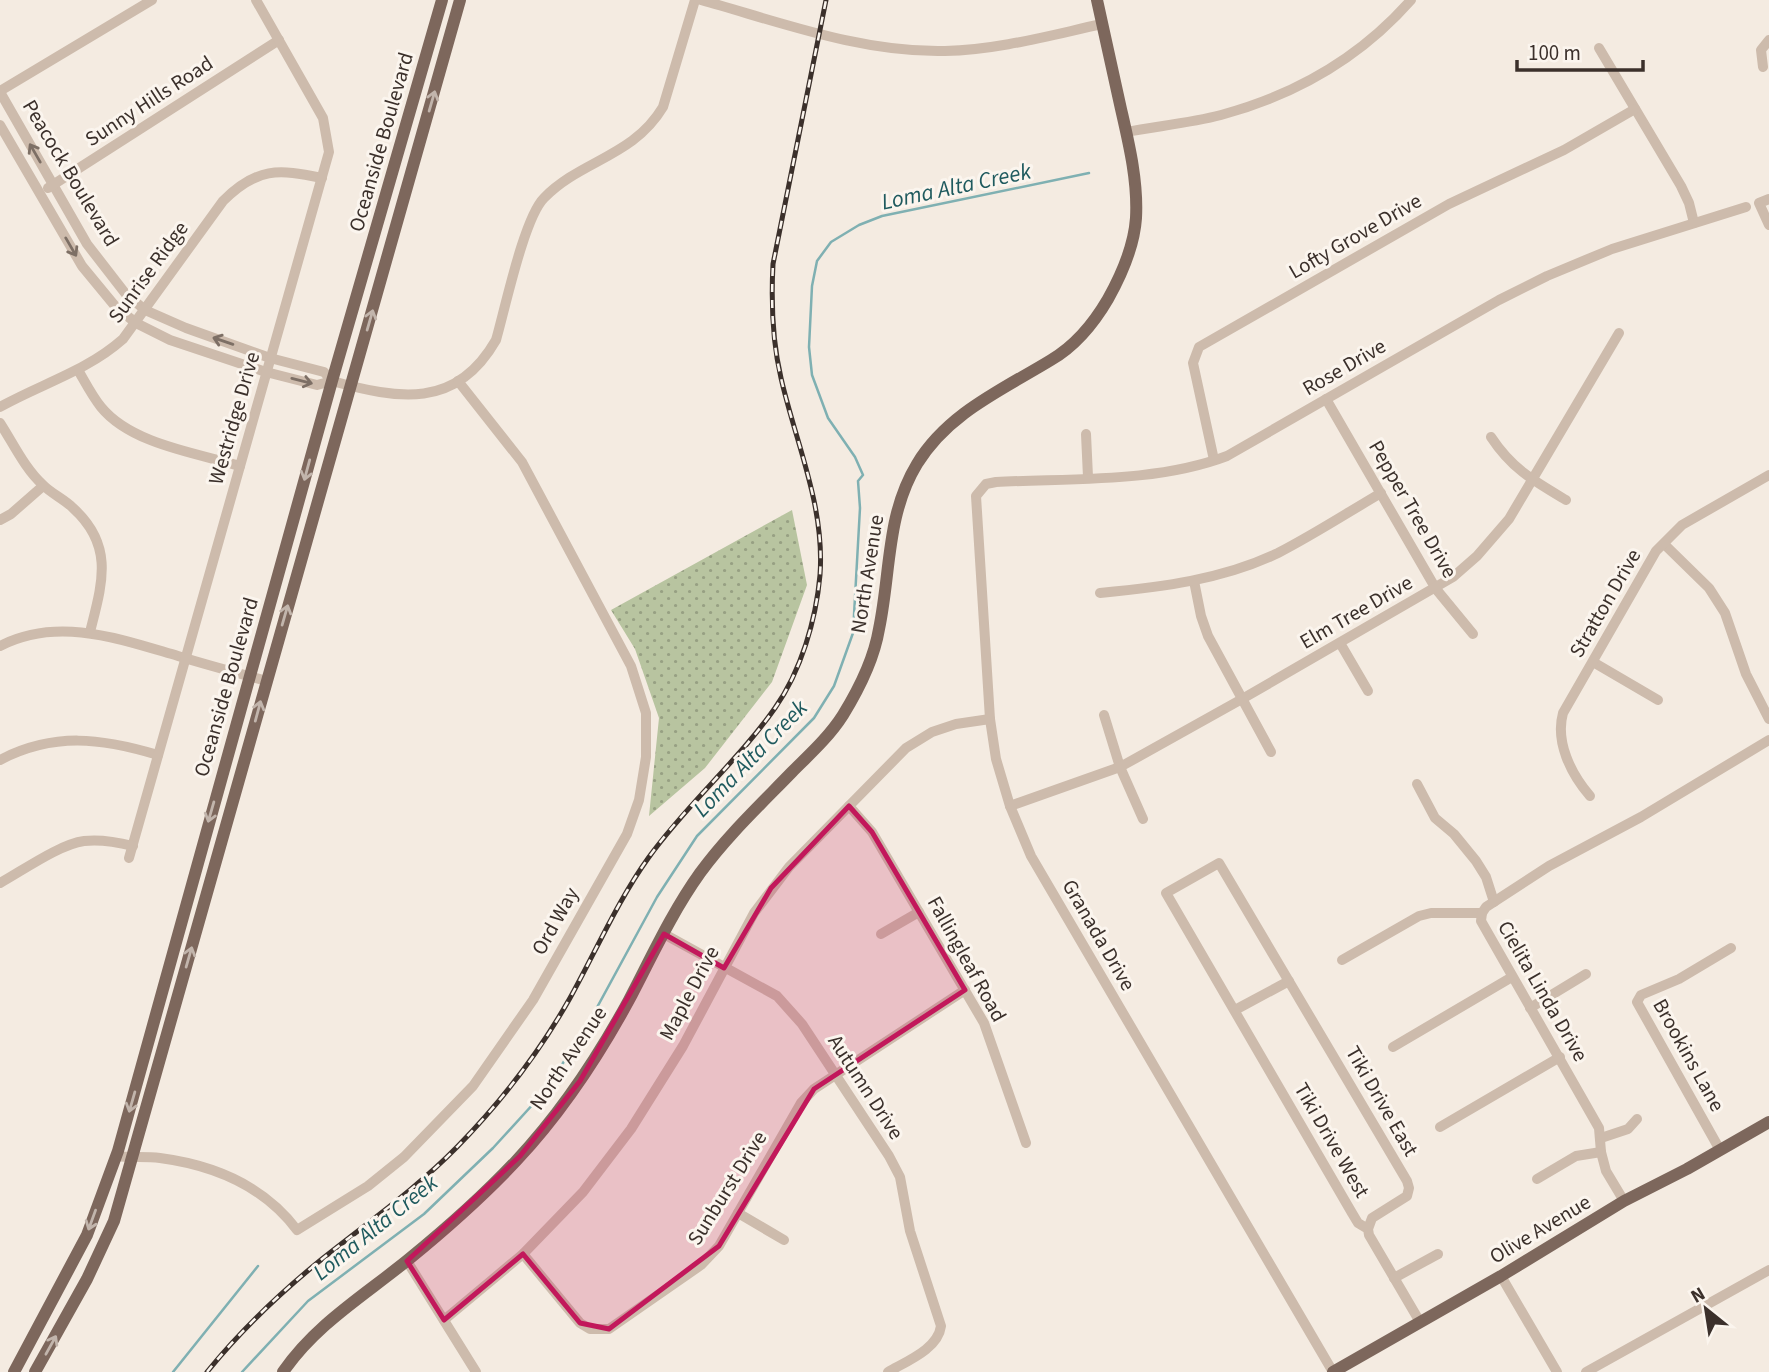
<svg xmlns="http://www.w3.org/2000/svg" width="1769" height="1372" viewBox="0 0 1769 1372" font-family="'Source Sans 3',sans-serif">
<defs>
<pattern id="grass-dots" width="8" height="8" patternUnits="userSpaceOnUse" patternTransform="scale(1.75)"><rect width="8" height="8" fill="#b8c4a0"/><path d="M2 2h.1M6 6h.1" fill="none" stroke="#97a083" stroke-width="1.8" stroke-linecap="round"/></pattern>
</defs>
<rect width="100%" height="100%" fill="#f4ebe1"/>
<polygon fill="url(#grass-dots)" points="792,510 807,585 772,682 705,768 649,816 659,718 635,649 611,610"/>
<g fill="none" stroke-linecap="round" stroke-linejoin="round">
<g stroke="#7fb0b2" stroke-width="2.5">
<polyline points="173,1372 258,1266"/>
<polyline points="242,1372 308,1301 424,1214 493,1148 545,1091 588,1024 657,897 697,836 814,718 834,686 853,633 860,508 858,481 863,475 855,457 828,418 812,375 809,347 812,286 817,261 831,242 859,225 882,216 1089,173"/>
</g>
<g stroke="#cdbbac" stroke-width="10">
<path d="M701 0C780 22 862 53 945 51 998 50 1051 35 1102 24"/>
<polyline points="1599,48 1681,186 1689,203 1694,223"/>
<polyline points="1763,67 1761,50 1769,40"/>
<polyline points="0,91 152,0"/>
<path d="M0 92 87 244 125 293 145 310 186 328 270 358 324 372 332 381C398 399 456 410 496 340 505 309 524 218 544 198 581 160 633 157 663 107L695 0"/>
<polyline points="0,125 82,266 115,306 136,323 170,340 266,372 317,385 332,381"/>
<path d="M1126 132C1158 126 1190 123 1221 115 1295 95 1360 58 1411 0"/>
<polyline points="48,188 279,40"/>
<polyline points="1769,199 1759,203 1769,225"/>
<path d="M78 370C85 382 92 396 101 407 131 444 196 453 240 466"/>
<polyline points="1326,399 1436,589 1473,634"/>
<path d="M0 407C41 384 87 371 123 339L223 201C257 167 278 169 322 178"/>
<path d="M0 423C13 443 25 469 43 485 52 494 64 499 73 508 115 546 102 584 90 632"/>
<polyline points="1086,434 1088,477"/>
<path d="M1491 437C1512 469 1534 481 1566 500"/>
<polyline points="1214,460 1193,363 1199,347 1449,204 1564,150 1635,109"/>
<polyline points="0,520 11,514 43,486"/>
<polyline points="1664,544 1709,588 1725,613 1746,674 1769,719"/>
<polyline points="1194,581 1201,616 1208,636 1271,752"/>
<path d="M1100 593C1161 587 1222 580 1278 553 1313 535 1347 513 1381 493"/>
<polyline points="1340,643 1368,691"/>
<path d="M0 646C58 616 120 639 178 656 207 665 237 673 267 681"/>
<polyline points="1593,662 1658,700"/>
<polyline points="1104,715 1120,767 1143,819"/>
<path d="M0 760C54 732 101 738 158 755"/>
<polyline points="1417,784 1435,818 1454,834 1476,861 1486,877 1494,902"/>
<path d="M1590 796C1571 774 1555 742 1563 713L1656 551 1682 525 1769 475"/>
<polyline points="849,806 872,832 984,1023 1026,1143"/>
<polyline points="1010,806 1120,767 1242,699 1453,577 1477,556 1509,519 1619,333"/>
<polyline points="129,858 329,152 323,118 256,0"/>
<path d="M0 883C22 871 60 844 84 841 100 839 117 842 133 846"/>
<path d="M664 934 777 996 802 1024 889 1156 900 1177 910 1231 941 1326C938 1349 907 1361 888 1372"/>
<polyline points="881,934 919,912"/>
<polyline points="1342,960 1419,916 1431,913 1482,913"/>
<polyline points="1530,1008 1586,974"/>
<polyline points="1235,1010 1289,981"/>
<polyline points="1393,1047 1512,977"/>
<polyline points="1440,1127 1560,1057"/>
<polyline points="1601,1138 1628,1129 1637,1119"/>
<polyline points="1720,1150 1637,1002 1641,995 1679,979 1731,948"/>
<path d="M116 1156C131 1158 145 1156 160 1158 213 1165 264 1186 297 1230L368 1186 404 1157 473 1086 533 1000 627 834 639 800 646 757V713L631 666 522 462 458 381"/>
<polyline points="1537,1179 1576,1156 1601,1152"/>
<polyline points="1624,1201 1606,1171 1601,1152 1599,1128 1481,921 1482,913 1486,907 1549,866 1641,817 1769,740"/>
<polyline points="738,1213 784,1240"/>
<polyline points="1368,1229 1372,1218 1407,1196 1409,1188 1407,1181 1219,863 1166,893 1352,1213 1358,1223 1368,1229 1369,1235 1420,1322"/>
<polyline points="523,1254 580,1323 590,1329 609,1329 701,1265 719,1246 801,1103 814,1089 965,990"/>
<polyline points="407,1261 476,1372"/>
<polyline points="1501,1276 1557,1372"/>
<polyline points="1394,1278 1438,1254"/>
<polyline points="444,1320 523,1254 583,1192 631,1129 683,1046 754,913 789,867 906,748 932,732 956,724 990,719"/>
<path d="M1333 1372 1031 856 1010 806 996 759 990 719 976 496 986 484 996 482C1071 478 1156 483 1227 456L1499 300 1547 276 1612 249 1746 207"/>
<polyline points="1586,1372 1769,1270"/>
</g>
<g stroke="#7d675c" stroke-width="12">
<polyline points="14,1372 87,1235 118,1151 332,381 442,0"/>
<polyline points="35,1372 87,1279 114,1221 460,0"/>
<path d="M283 1372C316 1324 365 1295 409 1259 447 1228 483 1196 516 1161 561 1113 598 1057 629 1000 651 958 672 912 700 873 727 836 760 805 792 772 810 754 829 737 843 715 859 689 874 659 879 629 891 572 886 515 917 464 948 413 1002 390 1051 360 1075 346 1094 323 1108 299 1122 274 1134 247 1136 218 1138 181 1129 144 1121 109 1113 72 1105 36 1097 0"/>
<polyline points="1333,1372 1501,1276 1624,1201 1687,1169 1769,1122"/>
</g>
<defs>
<path id="rail" d="M207 1372C241 1330 280 1293 322 1259 367 1223 416 1189 457 1147 501 1102 539 1053 570 998 596 951 618 900 649 857 687 804 738 761 775 708 801 671 816 620 820 575 825 506 796 444 781 378 772 340 771 303 773 264L826 0"/>
</defs>
<use href="#rail" stroke="#3b302b" stroke-width="5"/>
<use href="#rail" stroke="#fbf5ee" stroke-width="2.5" stroke-dasharray="8" stroke-linecap="butt"/>
</g>
<defs><path id="oneway-shaft" d="M-6 0H5M1.5-3L5.5 0L1.5 3" fill="none" stroke-width="1.6" stroke-linecap="round" stroke-linejoin="round" transform="scale(1.75)"/></defs>
<g stroke="#c2b5ac">
<use href="#oneway-shaft" transform="translate(432 101) rotate(-74)"/>
<use href="#oneway-shaft" transform="translate(370 320) rotate(-74)"/>
<use href="#oneway-shaft" transform="translate(307 470) rotate(105)"/>
<use href="#oneway-shaft" transform="translate(285 615) rotate(-74)"/>
<use href="#oneway-shaft" transform="translate(258 711) rotate(-75)"/>
<use href="#oneway-shaft" transform="translate(211 812) rotate(106)"/>
<use href="#oneway-shaft" transform="translate(189 957) rotate(-74)"/>
<use href="#oneway-shaft" transform="translate(132 1102) rotate(106)"/>
<use href="#oneway-shaft" transform="translate(92 1220) rotate(110)"/>
<use href="#oneway-shaft" transform="translate(51 1345) rotate(-61)"/>
</g>
<g stroke="#7d6f65">
<use href="#oneway-shaft" transform="translate(35 153) rotate(-120)"/>
<use href="#oneway-shaft" transform="translate(71 247) rotate(60)"/>
<use href="#oneway-shaft" transform="translate(223 341) rotate(-161)"/>
<use href="#oneway-shaft" transform="translate(302 381) rotate(14)"/>
</g>
<path fill="#c2185b" fill-opacity="0.2" stroke="#c2185b" stroke-width="5" stroke-linejoin="round" d="M849 806 872 832 965 990 814 1089 719 1246 609 1329 580 1323 523 1254 444 1320 407 1261 520 1156 580 1081 664 934 724 968 771 888Z"/>
<g text-anchor="middle" stroke-width="6" stroke-linejoin="round" paint-order="stroke">
<g font-size="21" fill="#3b302b" stroke="#fbf5ee">
<text transform="translate(149 101) rotate(-33)" y="7">Sunny Hills Road</text>
<text transform="translate(381 142) rotate(-74)" y="7">Oceanside Boulevard</text>
<text transform="translate(71 173) rotate(59)" y="7">Peacock Boulevard</text>
<text transform="translate(1355 236) rotate(-30)" y="7">Lofty Grove Drive</text>
<text transform="translate(148 272) rotate(-54)" y="7">Sunrise Ridge</text>
<text transform="translate(1344 367) rotate(-30)" y="7">Rose Drive</text>
<text transform="translate(234 418) rotate(-74)" y="7">Westridge Drive</text>
<text transform="translate(1413 509) rotate(60)" y="7">Pepper Tree Drive</text>
<text transform="translate(867 574) rotate(-81)" y="7">North Avenue</text>
<text transform="translate(1605 603) rotate(-60)" y="7">Stratton Drive</text>
<text transform="translate(1356 612) rotate(-30)" y="7">Elm Tree Drive</text>
<text transform="translate(226 687) rotate(-74)" y="7">Oceanside Boulevard</text>
<text transform="translate(555 921) rotate(-61)" y="7">Ord Way</text>
<text transform="translate(1099 935) rotate(60)" y="7">Granada Drive</text>
<text transform="translate(967 959) rotate(61)" y="7">Fallingleaf Road</text>
<text transform="translate(1543 991) rotate(60)" y="7">Cielita Linda Drive</text>
<text transform="translate(689 993) rotate(-62)" y="7">Maple Drive</text>
<text transform="translate(1689 1055) rotate(61)" y="7">Brookins Lane</text>
<text transform="translate(568 1058) rotate(-56)" y="7">North Avenue</text>
<text transform="translate(866 1087) rotate(57)" y="7">Autumn Drive</text>
<text transform="translate(1382 1101) rotate(60)" y="7">Tiki Drive East</text>
<text transform="translate(1332 1140) rotate(60)" y="7">Tiki Drive West</text>
<text transform="translate(727 1188) rotate(-58)" y="7">Sunburst Drive</text>
<text transform="translate(1540 1229) rotate(-31)" y="7">Olive Avenue</text>
</g>
<g font-size="23" font-style="italic" fill="#1f5a5e" stroke="#fbf5ee">
<text transform="translate(956 186) rotate(-12)" y="8">Loma Alta Creek</text>
<text transform="translate(750 758) rotate(-46)" y="8">Loma Alta Creek</text>
<text transform="translate(375 1227) rotate(-39)" y="8">Loma Alta Creek</text>
</g>
</g>
<g transform="translate(1706 1309) rotate(330)" stroke="#fbf5ee" stroke-width="5" paint-order="stroke">
<path d="M0-5L12 26L0 18L-12 26Z" fill="#3b302b"/>
<text y="-10" font-size="19" font-weight="bold" text-anchor="middle" fill="#3b302b">N</text>
</g>
<path d="M1517 60v10h126v-10" fill="none" stroke="#3b302b" stroke-width="3.5"/>
<text x="1528" y="60" font-size="21" fill="#3b302b" stroke="#fbf5ee" stroke-width="5" paint-order="stroke">100 m</text>
</svg>
